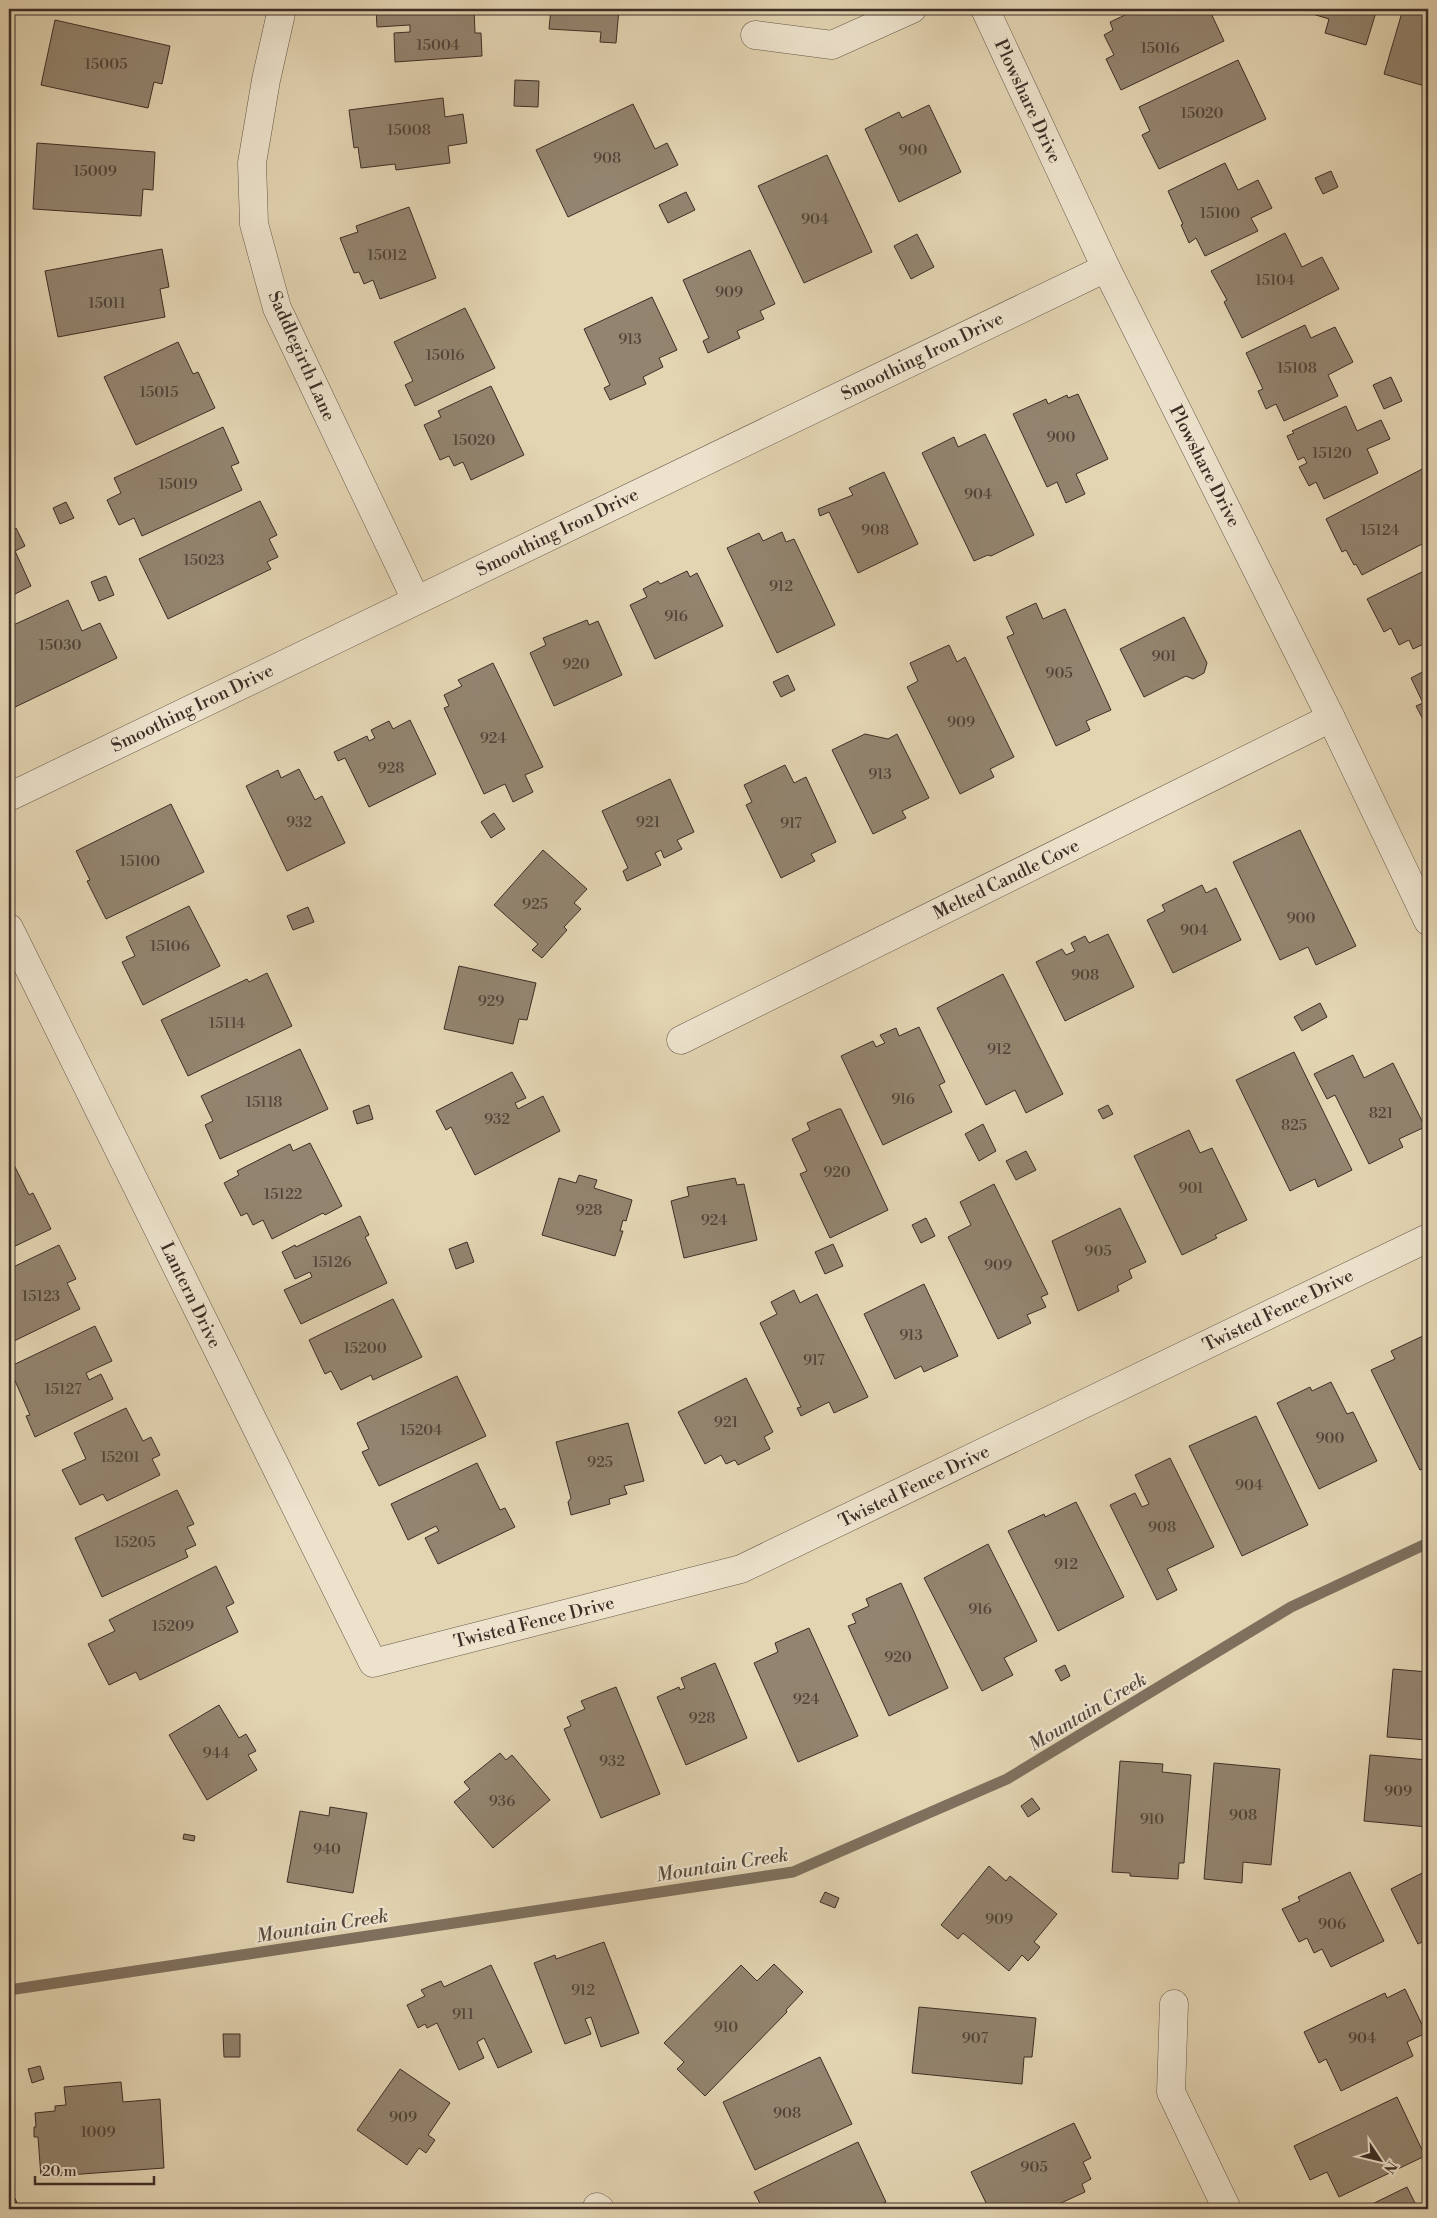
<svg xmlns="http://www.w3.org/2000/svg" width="1437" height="2218" viewBox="0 0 1437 2218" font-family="'Libre Bodoni',serif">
<rect width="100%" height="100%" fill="#e3d4b2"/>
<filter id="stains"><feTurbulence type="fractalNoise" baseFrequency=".004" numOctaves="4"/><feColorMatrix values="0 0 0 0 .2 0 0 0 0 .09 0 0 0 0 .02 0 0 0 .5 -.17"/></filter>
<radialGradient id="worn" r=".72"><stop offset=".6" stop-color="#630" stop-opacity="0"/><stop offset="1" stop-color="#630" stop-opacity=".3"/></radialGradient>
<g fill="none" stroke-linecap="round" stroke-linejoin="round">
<polyline stroke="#7f705e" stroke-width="11" points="9,1990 793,1872 1007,1779 1291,1607 1428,1543"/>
</g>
<g fill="#93846f" stroke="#3d2e27">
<polygon points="376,9 474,9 475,33 481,33 482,56 395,62 394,33 410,32 410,25 377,27"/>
<polygon points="551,9 619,9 616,43 600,42 601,32 549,29"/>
<polygon points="1138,9 1209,9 1224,41 1121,90 1106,59 1114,55 1104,35 1113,30 1110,22"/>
<polygon points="1307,9 1377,9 1366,45 1325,33 1329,19 1306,12"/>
<polygon points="1403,9 1428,9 1428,87 1384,74"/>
<polygon points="55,20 170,46 162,84 154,82 148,108 41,85"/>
<polygon points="1238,60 1266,119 1159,169 1142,135 1150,131 1139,107"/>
<polygon points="515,80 539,81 538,107 514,106"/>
<polygon points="443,98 445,117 463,114 467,143 448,146 450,163 396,170 395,164 361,168 358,147 354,148 349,110"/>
<polygon points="633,104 655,149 667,143 678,165 568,217 536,150"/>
<polygon points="929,105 961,172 899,202 865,129 899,112 902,118"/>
<polygon points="37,143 155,152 153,190 143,189 141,216 33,209"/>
<polygon points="827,155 872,252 804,283 758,186"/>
<polygon points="1225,163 1238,190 1258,180 1272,208 1251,218 1258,231 1205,256 1196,238 1189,243 1181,225 1183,224 1168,191"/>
<polygon points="1331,171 1338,187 1323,194 1315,178"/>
<polygon points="686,192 695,210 668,223 659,205"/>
<polygon points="409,207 436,278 380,299 373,280 364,284 359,272 354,273 340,238 358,232 356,226"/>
<polygon points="1285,233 1302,267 1322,257 1339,289 1242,338 1224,302 1227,300 1211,271"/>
<polygon points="917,234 934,267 911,279 894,246"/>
<polygon points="162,249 169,287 160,289 165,317 58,337 45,271"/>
<polygon points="750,250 775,304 760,311 764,319 737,331 740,338 708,353 703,341 709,338 683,280"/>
<polygon points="652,297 677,350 659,358 663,367 643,377 646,384 610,400 604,388 610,385 584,329"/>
<polygon points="465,308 495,368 415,406 405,385 413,381 394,342"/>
<polygon points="1305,325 1311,338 1335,327 1353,362 1328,375 1338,396 1284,421 1276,404 1266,409 1258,391 1263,389 1246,353"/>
<polygon points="178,342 193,374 198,372 215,408 136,445 104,377"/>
<polygon points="1391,377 1402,401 1384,409 1373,385"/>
<polygon points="491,386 524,455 471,480 463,462 454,466 449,456 440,460 424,425 441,417 438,411"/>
<polygon points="1078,394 1108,459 1076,474 1085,494 1066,503 1057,482 1047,487 1013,414 1046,399 1048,404 1067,395 1068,398"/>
<polygon points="1346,406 1357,431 1381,420 1390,439 1367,449 1378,473 1324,499 1316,482 1309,486 1299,467 1307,463 1304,457 1298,460 1287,436 1294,433 1292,431"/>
<polygon points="223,427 239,463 231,466 242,490 142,536 134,518 119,525 107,500 121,493 114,478"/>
<polygon points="985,434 1034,535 991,556 988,555 974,561 922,453 954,437 958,447"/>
<polygon points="1428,466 1428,541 1362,575 1356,564 1354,565 1346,550 1342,552 1326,519"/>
<polygon points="884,472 918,544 858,573 829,512 820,516 818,509 853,495 849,488"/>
<polygon points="260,501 277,535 269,539 278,557 267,562 271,569 168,619 139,559"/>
<polygon points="66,502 74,518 60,524 53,508"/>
<polygon points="16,528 25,546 15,551 31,586 9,597 9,532"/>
<polygon points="782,532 786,542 794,539 835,625 777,653 727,548 759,533 763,541"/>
<polygon points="1428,569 1428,642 1413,649 1409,640 1399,645 1391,628 1384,632 1367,599"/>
<polygon points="687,571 690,577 697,573 723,626 655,659 630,605 647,597 643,589 658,581 660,584"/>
<polygon points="106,576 114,595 99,601 91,582"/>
<polygon points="68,600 82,631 100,623 117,658 9,710 9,627"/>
<polygon points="1036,603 1043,619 1065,609 1111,710 1086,721 1090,730 1056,746 1007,637 1014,634 1006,617"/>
<polygon points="1184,617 1207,663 1204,673 1193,679 1186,676 1144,697 1120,649"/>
<polygon points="587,620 589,625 598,621 622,675 554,706 530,653 546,645 543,638"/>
<polygon points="949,645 957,662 965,657 1014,757 990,769 994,777 960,794 907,687 918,681 910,663"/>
<polygon points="493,663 543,767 525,775 533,792 513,802 505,784 484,794 444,708 449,706 444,695 462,686 458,680"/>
<polygon points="1428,669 1428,729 1416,706 1423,703 1411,678"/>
<polygon points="788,675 795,690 781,697 773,682"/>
<polygon points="410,720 436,774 369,807 345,758 338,761 334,752 367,736 369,741 375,738 371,730 389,721 393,729"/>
<polygon points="865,734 888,739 897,734 929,798 902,811 906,818 873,834 832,750"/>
<polygon points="785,765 794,783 806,777 836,842 811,854 815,861 781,878 746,805 752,802 744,785"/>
<polygon points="299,769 315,800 322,796 345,843 287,871 246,786 278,770 281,778"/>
<polygon points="670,779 694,832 677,840 682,849 664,858 661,850 655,853 661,865 627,881 623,871 628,868 602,811"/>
<polygon points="171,804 204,872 106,919 87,881 90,880 76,851"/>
<polygon points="494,813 505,829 491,838 481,822"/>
<polygon points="1300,830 1356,946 1316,965 1308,947 1280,960 1233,862"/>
<polygon points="543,850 587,889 574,903 581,909 564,927 567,930 542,958 532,950 538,944 494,905"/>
<polygon points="1202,885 1206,893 1216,888 1241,940 1173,973 1147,920 1165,911 1162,905"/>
<polygon points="189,906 220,966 143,1005 122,962 135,956 126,937"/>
<polygon points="308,907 314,922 293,930 287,916"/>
<polygon points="1108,934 1134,987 1065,1021 1036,962 1062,949 1066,955 1075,951 1071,943 1085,936 1089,943"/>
<polygon points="459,966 536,983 527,1020 519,1019 513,1044 444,1029"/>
<polygon points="267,973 292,1026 188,1076 161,1020 247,979 249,982"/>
<polygon points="1003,974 1063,1094 1026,1113 1015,1090 986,1105 937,1008"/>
<polygon points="1320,1003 1327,1017 1302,1031 1294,1017"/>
<polygon points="919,1027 945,1082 939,1085 952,1112 883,1145 841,1056 873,1041 876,1047 885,1043 880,1035 896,1028 899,1036"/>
<polygon points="300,1049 328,1109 220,1159 205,1125 213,1121 201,1096"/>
<polygon points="1294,1052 1352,1170 1318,1187 1315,1179 1290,1191 1236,1080"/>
<polygon points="1353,1055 1364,1078 1393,1063 1425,1127 1399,1139 1403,1147 1369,1164 1335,1095 1327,1099 1314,1074"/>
<polygon points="512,1072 526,1098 515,1103 518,1109 543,1096 560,1131 475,1175 451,1127 446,1130 436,1111"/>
<polygon points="369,1105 373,1119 357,1124 353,1111"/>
<polygon points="1108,1105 1113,1114 1103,1119 1098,1110"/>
<polygon points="838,1109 841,1109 888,1210 830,1238 800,1174 807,1171 792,1139 810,1130 807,1123"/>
<polygon points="983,1124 996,1151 979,1161 965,1134"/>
<polygon points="1189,1130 1200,1153 1212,1148 1247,1220 1215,1235 1217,1238 1182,1255 1134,1156"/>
<polygon points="310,1143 342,1206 325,1215 323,1213 272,1239 263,1220 253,1225 247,1213 241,1216 224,1183 239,1175 237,1171 290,1144 293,1151"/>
<polygon points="1026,1151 1036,1170 1016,1180 1006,1161"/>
<polygon points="13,1163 29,1195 33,1193 51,1229 9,1249 9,1165"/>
<polygon points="579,1175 597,1180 594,1188 632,1200 626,1221 623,1220 620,1231 623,1231 615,1256 542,1235 559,1178 576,1183"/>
<polygon points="735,1178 737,1185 744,1184 757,1240 684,1258 671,1201 689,1196 687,1187"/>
<polygon points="994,1184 1048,1294 1041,1297 1046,1307 1027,1315 1031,1323 998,1339 948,1237 971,1225 960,1202"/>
<polygon points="1120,1208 1146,1262 1129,1270 1132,1278 1117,1286 1119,1291 1078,1311 1052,1241"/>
<polygon points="360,1216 369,1235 365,1237 387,1283 301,1324 284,1290 312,1277 310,1272 295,1279 282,1252 295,1245 296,1247"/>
<polygon points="926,1218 935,1236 921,1243 912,1225"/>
<polygon points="467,1242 474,1262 456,1269 449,1249"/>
<polygon points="833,1244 843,1266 825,1274 815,1252"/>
<polygon points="59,1245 76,1279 67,1283 80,1309 14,1341 9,1329 9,1269"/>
<polygon points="924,1284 958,1356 924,1372 921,1366 895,1379 864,1314"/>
<polygon points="794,1290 800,1303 817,1294 868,1397 834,1413 829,1402 801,1416 797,1408 801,1407 760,1323 777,1314 771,1302"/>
<polygon points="393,1299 422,1357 373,1380 371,1375 341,1390 331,1371 325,1374 309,1340"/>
<polygon points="95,1326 112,1361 86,1373 89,1380 101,1374 113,1399 35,1437 26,1416 30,1415 9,1367"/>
<polygon points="1425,1335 1428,1340 1428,1466 1420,1470 1371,1370 1395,1359 1391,1351"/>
<polygon points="457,1376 486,1436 379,1486 362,1452 369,1449 357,1423"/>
<polygon points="746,1378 773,1432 764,1437 770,1449 738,1465 735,1460 726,1464 721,1455 705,1464 678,1412"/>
<polygon points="1331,1382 1347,1414 1353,1412 1377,1461 1319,1489 1277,1403 1310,1387 1312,1391"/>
<polygon points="126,1408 143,1441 151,1437 160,1455 152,1459 160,1475 107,1501 103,1494 80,1505 62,1470 86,1459 74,1433"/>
<polygon points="1256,1416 1308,1525 1242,1556 1189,1446"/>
<polygon points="628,1423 644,1481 624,1486 627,1494 609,1499 610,1504 571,1515 568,1502 571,1498 556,1442"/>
<polygon points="1170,1458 1214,1547 1167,1569 1177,1590 1157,1600 1110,1505 1135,1493 1142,1507 1149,1504 1135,1475"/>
<polygon points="477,1463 500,1510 505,1508 515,1527 438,1564 425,1538 439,1531 436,1526 408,1540 391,1504"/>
<polygon points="177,1490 194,1524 187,1527 196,1545 185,1550 188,1557 102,1597 75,1538"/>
<polygon points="1076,1502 1124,1597 1058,1631 1008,1531 1044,1514 1045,1517"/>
<polygon points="988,1544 1037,1641 1004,1658 1013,1675 982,1691 924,1578"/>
<polygon points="216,1566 234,1603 226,1607 238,1632 140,1680 136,1672 109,1685 88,1644 115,1631 109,1620"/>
<polygon points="901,1583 948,1688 889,1716 848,1626 856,1623 852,1614 869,1606 866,1599"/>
<polygon points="809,1628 858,1736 798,1762 754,1663 778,1652 775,1643"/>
<polygon points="715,1663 747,1738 686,1765 657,1697 679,1687 680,1690 685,1688 681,1678"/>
<polygon points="1065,1665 1070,1676 1061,1681 1055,1670"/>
<polygon points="1393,1669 1428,1672 1428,1740 1387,1737"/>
<polygon points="616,1687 660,1794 601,1818 564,1729 571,1726 567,1717 585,1709 581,1701"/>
<polygon points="219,1705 239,1738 246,1734 256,1751 248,1755 257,1770 207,1800 169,1735"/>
<polygon points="500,1753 506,1760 512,1755 550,1800 493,1848 454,1802 470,1789 464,1782"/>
<polygon points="1370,1755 1428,1760 1428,1827 1364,1821"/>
<polygon points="1120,1761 1163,1764 1162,1772 1191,1775 1184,1863 1179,1863 1178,1879 1130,1876 1130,1873 1112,1872"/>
<polygon points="1214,1763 1280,1769 1271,1865 1243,1862 1242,1883 1204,1879"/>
<polygon points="1032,1798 1040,1809 1028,1817 1021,1806"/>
<polygon points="330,1807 367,1813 353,1893 287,1882 300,1811 329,1816"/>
<polygon points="184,1834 195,1836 194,1841 183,1839"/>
<polygon points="989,1866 1006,1881 1010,1876 1057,1914 1034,1942 1040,1947 1032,1957 1028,1961 1022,1955 1009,1971 963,1933 958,1939 941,1925"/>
<polygon points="1428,1870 1428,1939 1418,1944 1391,1889"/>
<polygon points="1350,1872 1384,1941 1331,1967 1322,1949 1314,1953 1307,1938 1299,1942 1282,1909 1300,1901 1298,1897"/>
<polygon points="825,1892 839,1898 835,1908 820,1902"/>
<polygon points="604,1942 639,2033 601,2047 591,2017 585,2019 591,2034 565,2044 534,1963 555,1955 556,1959"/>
<polygon points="774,1964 803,1992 786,2010 787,2012 705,2096 677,2069 684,2062 664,2043 741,1965 757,1981"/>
<polygon points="491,1965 532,2052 498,2068 484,2038 477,2042 484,2058 459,2070 437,2023 427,2028 425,2024 418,2028 407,2005 425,1996 421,1990 441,1981 444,1987"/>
<polygon points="1405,1989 1426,2033 1407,2042 1413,2056 1341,2091 1326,2059 1319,2063 1304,2032 1385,1993 1387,1998"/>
<polygon points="919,2007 1036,2018 1032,2057 1024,2057 1022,2084 912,2073"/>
<polygon points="223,2034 240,2034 240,2057 224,2057"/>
<polygon points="820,2057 852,2124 755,2170 723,2102"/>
<polygon points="40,2066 44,2079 32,2083 28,2069"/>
<polygon points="400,2069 450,2103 428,2135 435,2140 426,2153 419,2148 407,2165 357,2130"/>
<polygon points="121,2082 123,2102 160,2099 164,2168 41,2177 38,2137 34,2137 34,2127 36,2127 35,2113 55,2111 55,2106 66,2105 64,2087"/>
<polygon points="1397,2097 1425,2156 1339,2197 1327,2172 1310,2180 1294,2146"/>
<polygon points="1074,2123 1091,2158 1083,2162 1091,2179 1082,2184 1085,2192 1048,2209 989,2209 971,2172"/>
<polygon points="858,2142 886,2202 870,2209 763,2209 754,2192"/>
<polygon points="9,2186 20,2209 9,2209"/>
<polygon points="1407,2187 1418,2209 1362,2209"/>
</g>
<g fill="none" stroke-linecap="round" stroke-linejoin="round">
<defs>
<g id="street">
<polyline points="282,9 266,80 252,163 254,224 277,308 416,600"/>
<polyline points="985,9 1106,268 1331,718 1428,921"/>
<polyline points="755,35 832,45 912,9"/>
<polyline points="9,797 1106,268"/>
<polyline points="9,928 373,1663 741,1569 1428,1238"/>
<polyline points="681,1040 1331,718"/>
<polyline points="1174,2004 1171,2092 1227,2209"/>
<polyline points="597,2207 600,2209"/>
</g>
</defs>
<use href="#street" stroke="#66584a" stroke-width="29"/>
<use href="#street" stroke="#ede3cd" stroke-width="28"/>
</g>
<g text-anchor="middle" stroke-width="4.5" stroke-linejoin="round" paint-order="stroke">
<g font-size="15" fill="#524439">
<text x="438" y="50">15004</text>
<text x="1160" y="53">15016</text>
<text x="106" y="69">15005</text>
<text x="1202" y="118">15020</text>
<text x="409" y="135">15008</text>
<text x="913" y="155">900</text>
<text x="607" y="163">908</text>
<text x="95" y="176">15009</text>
<text x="1220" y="218">15100</text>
<text x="815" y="224">904</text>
<text x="387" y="260">15012</text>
<text x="1275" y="285">15104</text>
<text x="729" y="297">909</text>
<text x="107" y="308">15011</text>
<text x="630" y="344">913</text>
<text x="445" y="360">15016</text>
<text x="1297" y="373">15108</text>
<text x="159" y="397">15015</text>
<text x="1061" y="442">900</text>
<text x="474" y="445">15020</text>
<text x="1332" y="458">15120</text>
<text x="178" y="489">15019</text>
<text x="978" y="499">904</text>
<text x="875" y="535">908</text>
<text x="1380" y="535">15124</text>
<text x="204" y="565">15023</text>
<text x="781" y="591">912</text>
<text x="676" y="621">916</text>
<text x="60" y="650">15030</text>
<text x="1164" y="661">901</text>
<text x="576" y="669">920</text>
<text x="1059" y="678">905</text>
<text x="961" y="727">909</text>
<text x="493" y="743">924</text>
<text x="391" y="773">928</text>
<text x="880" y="779">913</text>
<text x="299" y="827">932</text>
<text x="648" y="827">921</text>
<text x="791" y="828">917</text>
<text x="140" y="866">15100</text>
<text x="535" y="909">925</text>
<text x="1301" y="923">900</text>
<text x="1194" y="935">904</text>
<text x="170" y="951">15106</text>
<text x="1085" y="980">908</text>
<text x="491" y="1006">929</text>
<text x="227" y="1028">15114</text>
<text x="999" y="1054">912</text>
<text x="903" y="1104">916</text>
<text x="264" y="1107">15118</text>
<text x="1381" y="1118">821</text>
<text x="497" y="1124">932</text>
<text x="1294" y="1130">825</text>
<text x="837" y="1177">920</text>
<text x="1191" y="1193">901</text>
<text x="283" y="1199">15122</text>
<text x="589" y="1215">928</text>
<text x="714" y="1225">924</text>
<text x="1098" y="1256">905</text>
<text x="332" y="1267">15126</text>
<text x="998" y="1270">909</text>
<text x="41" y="1301">15123</text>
<text x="911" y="1340">913</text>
<text x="365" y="1353">15200</text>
<text x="814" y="1365">917</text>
<text x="63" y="1394">15127</text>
<text x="726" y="1427">921</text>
<text x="421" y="1435">15204</text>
<text x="1330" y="1443">900</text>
<text x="120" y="1462">15201</text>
<text x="600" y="1467">925</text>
<text x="1249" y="1490">904</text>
<text x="1162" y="1532">908</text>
<text x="135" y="1547">15205</text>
<text x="1066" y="1569">912</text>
<text x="980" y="1614">916</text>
<text x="173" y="1631">15209</text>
<text x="898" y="1662">920</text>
<text x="806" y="1704">924</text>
<text x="702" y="1723">928</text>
<text x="216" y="1758">944</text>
<text x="612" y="1766">932</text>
<text x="1398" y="1796">909</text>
<text x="502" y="1806">936</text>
<text x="1243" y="1820">908</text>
<text x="1152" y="1824">910</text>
<text x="327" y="1854">940</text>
<text x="999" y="1924">909</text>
<text x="1332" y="1929">906</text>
<text x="583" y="1995">912</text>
<text x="463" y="2019">911</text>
<text x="726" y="2032">910</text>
<text x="975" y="2043">907</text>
<text x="1362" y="2043">904</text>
<text x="787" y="2118">908</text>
<text x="403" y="2122">909</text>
<text x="98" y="2137">1009</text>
<text x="1034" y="2172">905</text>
</g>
<g font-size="18" fill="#3d2e27" stroke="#ede3cd">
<text transform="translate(1028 101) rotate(65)" y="6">Plowshare Drive</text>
<text transform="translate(302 356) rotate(66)" y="6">Saddlegirth Lane</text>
<text transform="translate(922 356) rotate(-26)" y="6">Smoothing Iron Drive</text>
<text transform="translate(1205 466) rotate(63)" y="6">Plowshare Drive</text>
<text transform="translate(557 532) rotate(-26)" y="6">Smoothing Iron Drive</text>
<text transform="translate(192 708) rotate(-26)" y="6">Smoothing Iron Drive</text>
<text transform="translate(1006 879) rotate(-26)" y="6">Melted Candle Cove</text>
<text transform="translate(191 1295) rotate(64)" y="6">Lantern Drive</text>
<text transform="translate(1278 1310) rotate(-26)" y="6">Twisted Fence Drive</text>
<text transform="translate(914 1486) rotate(-26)" y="6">Twisted Fence Drive</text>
<text transform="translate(534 1622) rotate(-14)" y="6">Twisted Fence Drive</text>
</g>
<g font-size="19" font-style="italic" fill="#584a3e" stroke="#ede3cd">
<text transform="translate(1087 1711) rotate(-31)" y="7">Mountain Creek</text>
<text transform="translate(722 1864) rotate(-9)" y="7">Mountain Creek</text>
<text transform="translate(322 1925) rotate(-9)" y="7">Mountain Creek</text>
</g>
</g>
<rect width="1437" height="2218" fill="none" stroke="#e3d4b2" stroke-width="30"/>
<rect x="10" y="10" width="1417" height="2198" fill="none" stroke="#3d2e27" stroke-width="2.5"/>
<rect x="15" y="15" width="1407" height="2188" fill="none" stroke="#3d2e27"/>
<g transform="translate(1380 2160) rotate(125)" stroke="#ede3cd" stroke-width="4" paint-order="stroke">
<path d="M0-4L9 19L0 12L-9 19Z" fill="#3d2e27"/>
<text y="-8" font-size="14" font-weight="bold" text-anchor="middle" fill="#3d2e27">N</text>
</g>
<path d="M35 2176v8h119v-8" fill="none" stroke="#3d2e27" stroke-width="2.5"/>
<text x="42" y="2176" font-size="15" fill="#3d2e27" stroke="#ede3cd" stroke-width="4" paint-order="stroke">20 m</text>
<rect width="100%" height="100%" filter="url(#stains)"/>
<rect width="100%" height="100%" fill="url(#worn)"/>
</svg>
